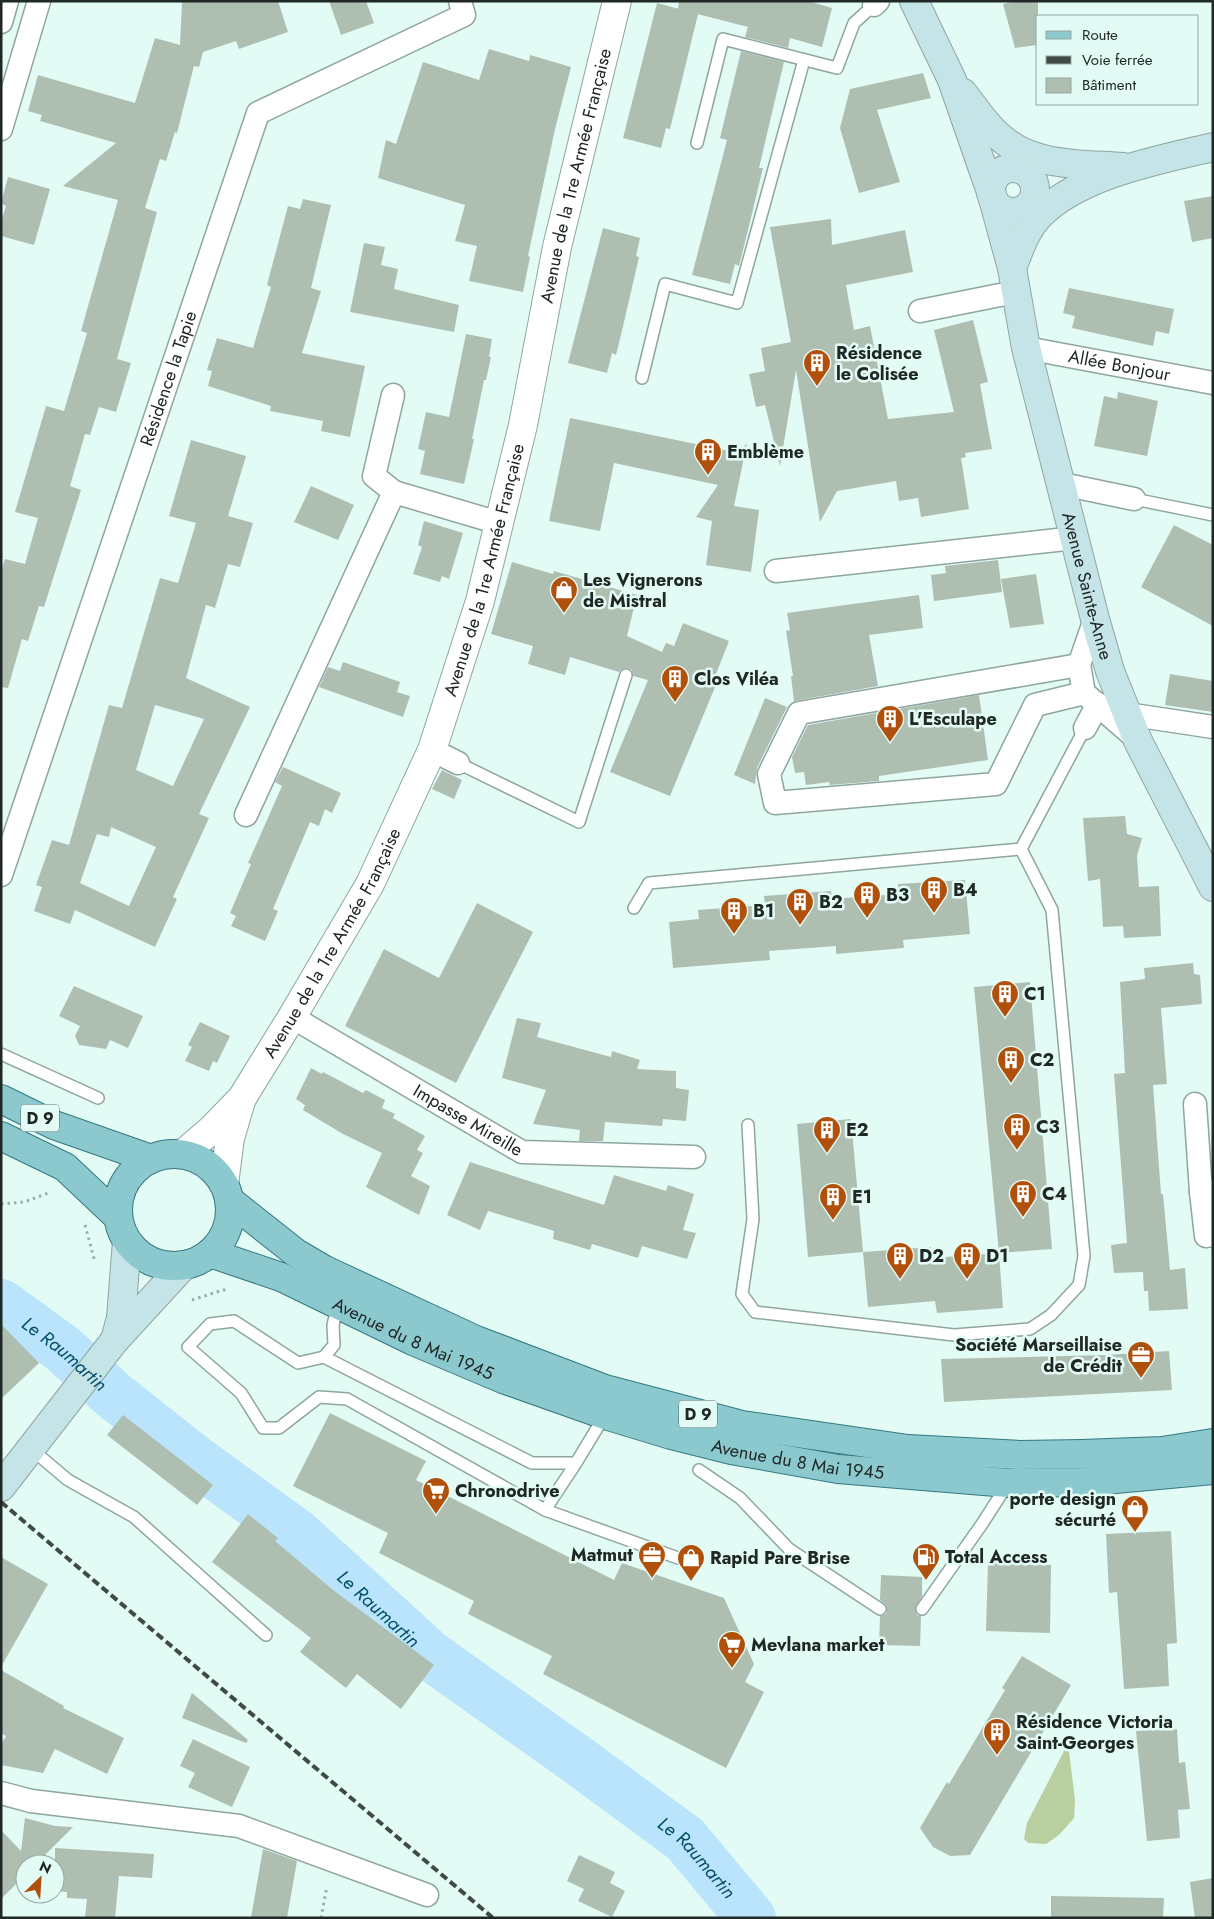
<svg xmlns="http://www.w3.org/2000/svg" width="1214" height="1919" viewBox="0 0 1214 1919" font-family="Jost,sans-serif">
<rect width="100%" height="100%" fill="#e3fbf5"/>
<polygon fill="#bacf9f" points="1064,1751 1069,1751 1075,1800 1074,1818 1059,1835 1046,1844 1028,1843 1024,1839 1027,1823"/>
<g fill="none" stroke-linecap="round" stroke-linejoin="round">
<path stroke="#b9e4fb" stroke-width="50" id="s1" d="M1 1304 63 1349 112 1394 194 1459 297 1534 431 1656 579 1761 685 1839 751 1918"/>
</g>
<g fill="#aebfb2" fill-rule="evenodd">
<polygon points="182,1 278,1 288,32 239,49 236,41 203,52 199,67 194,66 177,133 175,132 166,161 160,159 145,208 157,212 117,359 131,363 116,412 99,407 90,435 85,434 70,486 81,490 44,607 39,606 28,641 22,639 8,688 1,687 1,571 5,559 25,564 38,518 15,512 46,406 64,411 87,333 81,331 118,200 63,186 116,143 40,121 42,115 28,111 38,75 135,103 155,38 180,45"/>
<polygon points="329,1 366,1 374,23 341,35"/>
<polygon points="679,1 808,1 832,8 822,47 790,38 788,48 745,37 748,27 678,9"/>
<polygon points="1015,1 1038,1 1038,45 1015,48 1003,4"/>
<polygon points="657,3 698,14 670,129 666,128 661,148 623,138"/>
<polygon points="489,49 529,61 530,55 571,67 555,129 528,256 530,257 523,292 469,281 477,246 455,241 465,205 378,178 386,140 396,144 423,62 479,80"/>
<polygon points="741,51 784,62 759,168 763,168 749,226 739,266 735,264 730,284 692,275 727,140 720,138"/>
<polygon points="923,73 931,98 877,110 900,182 859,193 840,128 850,89"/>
<polygon points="8,177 50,189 34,245 1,236 1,222 6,206 1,203"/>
<polygon points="1213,196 1213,238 1192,242 1184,201"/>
<polygon points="303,199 331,205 311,288 321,291 302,353 365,366 350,437 321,431 323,421 270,411 271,406 208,386 212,371 207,370 217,338 253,348 271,287 267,285 288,206 300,209"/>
<polygon points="831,219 832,245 905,230 913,272 846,285 854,330 870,326 888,419 954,412 934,330 973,320 988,382 980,384 992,449 965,453 966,457 961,458 969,509 921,517 918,498 899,501 896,481 837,491 820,522 796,370 780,466 765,405 756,407 749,374 765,371 761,348 791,342 770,227"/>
<polygon points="603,228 640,238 636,256 639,257 621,335 616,355 612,353 607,373 568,363"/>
<polygon points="364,243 385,247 381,265 398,269 394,289 459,305 454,332 350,312"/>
<polygon points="1069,288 1174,309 1169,334 1156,331 1153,346 1072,328 1075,316 1063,313"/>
<polygon points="466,334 492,339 489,357 491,357 486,380 484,380 472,439 474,439 464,484 420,474 425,451 418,449 426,412 449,417"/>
<polygon points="1118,392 1158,401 1147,456 1094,446 1104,396 1117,399"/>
<polygon points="570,418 739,453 747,443 734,506 759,510 751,572 706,565 712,521 696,517 718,485 614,463 600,531 549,521"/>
<path d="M191 440 246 456 228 516 253 523 240 567 228 564 215 608 206 605 186 678 250 707 199 814 209 818 173 897 177 899 155 947 75 910 70 924 34 911 42 887 36 885 52 840 69 845 109 705 122 708 160 578 178 583 196 523 169 516ZM155 705 204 719 173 786 136 770ZM111 827 156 847 129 906 80 883 97 834 109 837Z"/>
<polygon points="311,486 354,505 338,540 294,522"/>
<polygon points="424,521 463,533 449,579 442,576 440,582 413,574 422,547 418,545"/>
<polygon points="1174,525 1213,545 1213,626 1141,587"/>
<polygon points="998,560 1002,592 934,601 931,575 946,573 945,566"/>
<polygon points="512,562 553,574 554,571 637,595 627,636 662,652 666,643 674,646 683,623 729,641 716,674 720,675 670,796 610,772 648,680 633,676 632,670 628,668 624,668 619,672 570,657 565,675 528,664 533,646 491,634"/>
<polygon points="1036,574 1044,624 1010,628 1001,579"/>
<polygon points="919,595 923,628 869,635 878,686 794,701 791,676 793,676 786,631 790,630 787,613"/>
<polygon points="343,662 400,682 397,692 410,696 403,717 319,687 328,667 340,671"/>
<polygon points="1170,674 1213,681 1213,712 1165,705"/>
<polygon points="979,695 988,760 879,776 879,781 830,785 829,782 806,785 804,772 795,773 792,757 808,725"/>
<polygon points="765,698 787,707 757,768 755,784 734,775"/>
<polygon points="283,767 341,793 332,813 325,809 319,826 310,822 273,909 278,911 265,941 231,926 236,916 230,913 251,864 248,863 282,786 275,782"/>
<polygon points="442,770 462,780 454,799 432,789"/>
<polygon points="1125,816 1127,834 1142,838 1137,856 1139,887 1159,886 1161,936 1124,938 1123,926 1103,927 1100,879 1088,881 1083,818"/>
<polygon points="965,880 970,934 903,940 904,948 836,954 836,946 769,951 770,960 673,968 669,922 699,919 698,910 765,905 764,896 831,891 832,899 899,894 898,884"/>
<polygon points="477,903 533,932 456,1083 345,1026 384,949 439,978"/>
<polygon points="1193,963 1194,974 1200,975 1202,1004 1161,1008 1167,1084 1153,1085 1161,1194 1163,1194 1170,1270 1185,1268 1188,1309 1149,1311 1148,1291 1144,1291 1143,1272 1114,1273 1111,1245 1127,1243 1114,1074 1125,1073 1120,982 1145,979 1144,968"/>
<polygon points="1030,982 1052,1249 999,1253 974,987"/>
<polygon points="74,986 143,1016 128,1048 110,1040 106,1049 79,1045 75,1036 80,1026 59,1016"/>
<polygon points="517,1018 541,1023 537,1037 611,1057 612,1051 640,1060 637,1069 676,1071 676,1088 689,1090 686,1121 663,1119 662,1126 605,1122 603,1141 579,1141 580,1130 533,1124 546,1090 502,1078"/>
<polygon points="200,1022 230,1036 217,1063 213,1061 209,1071 185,1061 192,1047 188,1045"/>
<polygon points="311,1068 322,1074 323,1072 363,1093 366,1090 385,1100 382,1108 395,1114 393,1118 425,1136 417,1150 423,1153 411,1176 430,1186 419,1215 366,1187 382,1153 343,1134 303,1110 305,1105 296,1099"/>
<polygon points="851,1119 863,1252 808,1257 797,1124"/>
<polygon points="470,1162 604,1205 614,1175 666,1191 668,1185 694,1194 683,1230 696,1233 687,1259 642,1246 638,1258 592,1244 590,1250 553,1239 554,1231 488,1211 480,1230 447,1215"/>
<polygon points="931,1247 932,1258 999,1253 1003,1308 937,1313 935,1301 868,1307 863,1252"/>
<polygon points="1,1324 39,1363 1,1399"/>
<polygon points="1169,1351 1172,1390 944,1402 941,1359 1106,1355"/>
<polygon points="330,1413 426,1461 416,1480 614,1580 622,1563 724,1598 754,1664 745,1682 764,1692 726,1768 543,1674 552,1656 468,1614 474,1601 379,1553 388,1533 293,1486"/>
<polygon points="123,1415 213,1485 197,1505 107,1435"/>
<polygon points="248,1514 278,1538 275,1541 333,1590 434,1665 401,1709 357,1674 346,1688 300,1652 311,1638 212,1562"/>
<polygon points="1171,1531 1177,1643 1167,1644 1169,1686 1124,1689 1117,1592 1109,1593 1106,1534"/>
<polygon points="1,1557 48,1584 1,1667"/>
<polygon points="988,1563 1051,1565 1050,1633 986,1631"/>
<polygon points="881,1575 922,1577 922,1596 915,1609 917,1615 921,1616 920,1646 879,1645 880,1616 886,1614 887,1609 886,1605 880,1600"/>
<polygon points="1022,1656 1071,1685 970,1855 950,1856 933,1847 920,1828 947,1782 949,1784 1005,1690 1002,1688"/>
<polygon points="1,1670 64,1706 63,1708 124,1738 107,1774 55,1749 43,1773 1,1765 1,1745 6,1736 1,1733"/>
<polygon points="192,1693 248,1740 246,1743 182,1718"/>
<polygon points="1177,1729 1179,1763 1185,1762 1190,1809 1178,1810 1180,1838 1147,1841 1136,1731"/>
<polygon points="193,1739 250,1767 232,1807 188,1787 195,1773 180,1766"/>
<polygon points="25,1818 55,1826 73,1827 36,1864 25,1864 25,1875 1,1899 1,1830 21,1851"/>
<polygon points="55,1848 154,1854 152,1878 119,1876 115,1918 85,1918 87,1899 67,1898 67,1892 55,1891"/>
<polygon points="263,1849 297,1861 287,1918 251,1918"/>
<polygon points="579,1855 615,1872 610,1883 625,1891 612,1917 578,1901 584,1889 567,1881"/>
<polygon points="1213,1878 1213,1918 1195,1918 1190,1882"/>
<polygon points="1051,1896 1164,1898 1163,1918 1051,1918"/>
</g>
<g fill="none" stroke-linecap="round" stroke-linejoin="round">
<defs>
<g id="service">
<polyline points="697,143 723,39 837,68 854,23 874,5"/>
<polyline points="642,378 665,284 737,303 804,60"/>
<polyline points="1134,499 1213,515"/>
<polyline points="458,763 579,822 626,675"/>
<polyline points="1021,849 1085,728"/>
<polyline points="634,908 649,883 1021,849"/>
<polyline points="1,1054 98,1098"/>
<polyline points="748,1125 753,1219 742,1294 755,1312 954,1335 1030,1329 1051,1315 1079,1285 1084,1256 1052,910 1021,849"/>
<polyline points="324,1357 334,1345 333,1325 338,1304"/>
<polyline points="30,1448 68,1480 134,1517 266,1635"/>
<polyline points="576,1463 545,1510 347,1399 319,1397 279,1428 263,1428 241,1393 188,1347 210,1324 234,1321 298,1363 324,1357 532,1463 576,1463 605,1415"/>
<polyline points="699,1470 740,1498 789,1549 880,1609"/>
<polyline points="545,1510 678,1558"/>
<polyline points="922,1609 982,1524 1007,1485"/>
</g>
<g id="minor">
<polyline points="874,5 878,1"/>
<polyline points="1,22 7,1"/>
<polyline points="1,129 39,1"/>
<polyline points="920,311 1015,292"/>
<path id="s2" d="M1026 348 1213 383"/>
<polyline points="393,395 374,476 394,492"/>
<polyline points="1062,484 1134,499"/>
<polyline points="776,571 1075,538"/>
<polyline points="1095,619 1079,665 1084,693 1138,740"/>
<polyline points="1079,665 799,713 769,774 775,803 996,784 1035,705 1084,693"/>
<polyline points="1127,714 1213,727"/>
<polyline points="1085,728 1098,704"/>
<polyline points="432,750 458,763"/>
<polyline points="246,815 394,492 499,523"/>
<path id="s3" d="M1 875 258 113 464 15 460 1"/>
<path id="s4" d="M292 1017 522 1152 694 1157"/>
<polyline points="1195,1104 1201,1192 1213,1191"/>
<polyline points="1201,1192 1206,1236 1213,1235"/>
<polyline points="1,1793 31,1801 239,1826 427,1895"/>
</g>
<g id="tertiary">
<path id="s5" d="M183 1154 211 1130 242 1098 292 1017 370 884 432 750 480 601 523 425 557 247 617 1"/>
<polyline points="224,1184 230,1138 241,1101"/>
</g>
<g id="secondary">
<path id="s6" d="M914 1 952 80 992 195 1012 268 1026 348 1095 619 1110 671 1138 741 1213 887"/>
<path d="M963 93C975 108 986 126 1001 138 1034 167 1082 164 1123 167"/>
<circle cx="1013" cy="190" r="22"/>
<path d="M1012 268C1019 251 1025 231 1038 217 1077 175 1158 160 1213 147"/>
<polyline points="115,1340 121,1318 127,1241"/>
<polyline points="1,1487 115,1340 184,1265"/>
</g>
<g id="primary">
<polyline points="1,1099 54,1125 151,1159"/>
<polyline points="1,1136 65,1167 118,1217"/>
<circle cx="174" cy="1210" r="56"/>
<polyline points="229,1200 296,1253 325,1270 476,1340 605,1389 742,1425 908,1449 1020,1455 1082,1454 1162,1451 1213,1443"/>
<path id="s7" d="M210 1253 281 1277 413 1341 503 1379 605 1415 671 1435 731 1450 838 1469 1008 1483 1083 1482 1213 1470"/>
</g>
</defs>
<use href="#service" stroke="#8fa59f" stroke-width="14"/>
<use href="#minor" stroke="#8fa59f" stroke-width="25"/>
<use href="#tertiary" stroke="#8fa59f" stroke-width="30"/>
<use href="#secondary" stroke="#8fa59f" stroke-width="30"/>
<use href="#primary" stroke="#34797f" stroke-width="30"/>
<g stroke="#9bada9" stroke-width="3" stroke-dasharray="2.5 4" stroke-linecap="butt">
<polyline points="1,1204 24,1202 51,1192"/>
<polyline points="85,1225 95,1262"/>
<polyline points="192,1300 223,1290 226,1290"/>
<polyline points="321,1918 327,1886"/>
</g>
<use href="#service" stroke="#fff" stroke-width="11"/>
<use href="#minor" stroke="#fff" stroke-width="22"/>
<use href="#tertiary" stroke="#fff" stroke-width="28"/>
<use href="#secondary" stroke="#c5e4e7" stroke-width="28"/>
<use href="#primary" stroke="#8bc9cf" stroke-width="28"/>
<polyline stroke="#3f4946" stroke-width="4" stroke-dasharray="8 4" stroke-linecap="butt" points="1,1502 493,1918"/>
</g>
<defs>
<symbol id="building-pin" viewBox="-11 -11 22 30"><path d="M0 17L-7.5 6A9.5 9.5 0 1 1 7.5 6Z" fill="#b0500a" stroke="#e3fbf5"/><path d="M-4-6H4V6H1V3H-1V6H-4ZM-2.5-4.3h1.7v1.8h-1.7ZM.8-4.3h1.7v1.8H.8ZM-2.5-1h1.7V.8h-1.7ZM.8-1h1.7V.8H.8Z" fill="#fff"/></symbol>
<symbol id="shop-pin" viewBox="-11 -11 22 30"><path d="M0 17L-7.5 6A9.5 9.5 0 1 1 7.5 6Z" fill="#b0500a" stroke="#e3fbf5"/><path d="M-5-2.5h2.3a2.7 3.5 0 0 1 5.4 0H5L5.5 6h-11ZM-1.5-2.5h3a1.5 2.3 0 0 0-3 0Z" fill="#fff"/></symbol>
<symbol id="office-pin" viewBox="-11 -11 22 30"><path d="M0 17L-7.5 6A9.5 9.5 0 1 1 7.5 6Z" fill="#b0500a" stroke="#e3fbf5"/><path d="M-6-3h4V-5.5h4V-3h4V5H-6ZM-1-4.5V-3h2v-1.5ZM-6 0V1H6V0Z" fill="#fff"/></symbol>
<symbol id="supermarket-pin" viewBox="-11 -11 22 30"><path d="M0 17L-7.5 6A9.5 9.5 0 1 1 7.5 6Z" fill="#b0500a" stroke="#e3fbf5"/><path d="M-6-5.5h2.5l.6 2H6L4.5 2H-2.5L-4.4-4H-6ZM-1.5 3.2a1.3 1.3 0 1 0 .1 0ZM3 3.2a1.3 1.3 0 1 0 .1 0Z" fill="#fff"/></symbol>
<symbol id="fuel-pin" viewBox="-11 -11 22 30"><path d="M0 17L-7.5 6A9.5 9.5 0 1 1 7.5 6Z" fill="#b0500a" stroke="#e3fbf5"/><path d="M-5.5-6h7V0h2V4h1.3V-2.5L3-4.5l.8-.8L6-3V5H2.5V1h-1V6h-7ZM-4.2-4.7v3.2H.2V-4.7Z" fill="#fff"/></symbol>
</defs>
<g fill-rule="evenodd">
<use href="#building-pin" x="801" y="347" width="32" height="43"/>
<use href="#building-pin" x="692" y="436" width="32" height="43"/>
<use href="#shop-pin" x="548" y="574" width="32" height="43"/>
<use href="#building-pin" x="659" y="663" width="32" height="43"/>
<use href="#building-pin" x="874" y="703" width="32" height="43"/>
<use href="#building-pin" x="918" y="874" width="32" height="43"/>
<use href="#building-pin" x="851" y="879" width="32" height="43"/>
<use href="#building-pin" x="784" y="886" width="32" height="43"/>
<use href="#building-pin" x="718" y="895" width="32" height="43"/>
<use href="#building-pin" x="989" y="978" width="32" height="43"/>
<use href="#building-pin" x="995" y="1044" width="32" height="43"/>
<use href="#building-pin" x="1001" y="1111" width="32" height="43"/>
<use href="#building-pin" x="811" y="1114" width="32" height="43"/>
<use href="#building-pin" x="1007" y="1178" width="32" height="43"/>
<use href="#building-pin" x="817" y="1181" width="32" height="43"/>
<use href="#building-pin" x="884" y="1240" width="32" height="43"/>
<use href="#building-pin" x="951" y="1240" width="32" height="43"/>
<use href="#office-pin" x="1125" y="1339" width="32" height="43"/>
<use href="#supermarket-pin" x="420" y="1475" width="32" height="43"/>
<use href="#shop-pin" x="1119" y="1493" width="32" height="43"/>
<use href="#office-pin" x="636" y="1539" width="32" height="43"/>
<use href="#fuel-pin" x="910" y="1541" width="32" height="43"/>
<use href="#shop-pin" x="675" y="1542" width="32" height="43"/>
<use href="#supermarket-pin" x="716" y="1629" width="32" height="43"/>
<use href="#building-pin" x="981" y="1716" width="32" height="43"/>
</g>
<g text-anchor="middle" stroke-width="5" stroke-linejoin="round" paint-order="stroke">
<g fill="#e3fbf5" stroke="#5a6764" stroke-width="1">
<rect x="21" y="1104.5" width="38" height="27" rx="4"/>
<rect x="679" y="1400.5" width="38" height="27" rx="4"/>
</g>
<g font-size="16" font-weight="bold" fill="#202826">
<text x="40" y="1124">D 9</text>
<text x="698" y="1420">D 9</text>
</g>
<g font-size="18" fill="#202826" stroke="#e3fbf5">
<text dy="6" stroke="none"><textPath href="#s5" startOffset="1071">Avenue de la 1re Armée Française</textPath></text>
<text dy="6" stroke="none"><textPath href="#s2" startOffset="95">Allée Bonjour</textPath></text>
<text dy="6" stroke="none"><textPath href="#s3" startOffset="524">Résidence la Tapie</textPath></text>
<text dy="6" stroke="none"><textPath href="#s5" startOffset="666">Avenue de la 1re Armée Française</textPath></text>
<text dy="6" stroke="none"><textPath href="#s6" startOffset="612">Avenue Sainte-Anne</textPath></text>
<text dy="6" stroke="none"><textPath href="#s5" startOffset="261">Avenue de la 1re Armée Française</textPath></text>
<text dy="6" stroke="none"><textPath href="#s4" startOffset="204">Impasse Mireille</textPath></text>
<text dy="6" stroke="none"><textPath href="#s7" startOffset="221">Avenue du 8 Mai 1945</textPath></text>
<text dy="6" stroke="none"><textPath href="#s7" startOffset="626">Avenue du 8 Mai 1945</textPath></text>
</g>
<g font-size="18" font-weight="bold" fill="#202826" stroke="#e3fbf5" text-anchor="start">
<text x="836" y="359">Résidence<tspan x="836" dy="21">le Colisée</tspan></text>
<text x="727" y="458">Emblème</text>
<text x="583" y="586">Les Vignerons<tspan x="583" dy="21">de Mistral</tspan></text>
<text x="694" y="685">Clos Viléa</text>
<text x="909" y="725">L'Esculape</text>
<text x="953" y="896">B4</text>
<text x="886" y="901">B3</text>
<text x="819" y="908">B2</text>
<text x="753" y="917">B1</text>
<text x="1024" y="1000">C1</text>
<text x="1030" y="1066">C2</text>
<text x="1036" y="1133">C3</text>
<text x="846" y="1136">E2</text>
<text x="1042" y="1200">C4</text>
<text x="852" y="1203">E1</text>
<text x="919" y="1262">D2</text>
<text x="986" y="1262">D1</text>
<text x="1122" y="1351" text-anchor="end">Société Marseillaise<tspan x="1122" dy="21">de Crédit</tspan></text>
<text x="455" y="1497">Chronodrive</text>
<text x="1116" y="1505" text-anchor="end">porte design<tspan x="1116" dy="21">sécurté</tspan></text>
<text x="633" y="1561" text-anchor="end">Matmut</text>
<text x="945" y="1563">Total Access</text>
<text x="710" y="1564">Rapid Pare Brise</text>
<text x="751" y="1651">Mevlana market</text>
<text x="1016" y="1728">Résidence Victoria<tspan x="1016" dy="21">Saint-Georges</tspan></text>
</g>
<g font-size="19" font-style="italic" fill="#064f6a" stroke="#e3fbf5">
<text dy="7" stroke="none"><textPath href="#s1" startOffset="81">Le Raumartin</textPath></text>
<text dy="7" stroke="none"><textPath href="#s1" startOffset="486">Le Raumartin</textPath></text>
<text dy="7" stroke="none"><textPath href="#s1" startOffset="891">Le Raumartin</textPath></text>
</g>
</g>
<rect width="1214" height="1919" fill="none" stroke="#202826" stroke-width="5"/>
<rect x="1036" y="15" width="162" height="90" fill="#e3fbf5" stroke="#95a7a2"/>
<rect x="1046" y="31" width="25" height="8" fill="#8bc9cf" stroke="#95a7a2"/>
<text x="1082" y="40" font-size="15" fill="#202826">Route</text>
<rect x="1046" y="56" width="25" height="8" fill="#3f4946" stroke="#95a7a2"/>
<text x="1082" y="65" font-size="15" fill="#202826">Voie ferrée</text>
<rect x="1046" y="78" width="25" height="15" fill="#aebfb2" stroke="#95a7a2"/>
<text x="1082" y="90" font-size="15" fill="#202826">Bâtiment</text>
<g transform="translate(40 1879) rotate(25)"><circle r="24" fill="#e3fbf5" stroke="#95a7a2"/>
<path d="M0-4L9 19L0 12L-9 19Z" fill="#b0500a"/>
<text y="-8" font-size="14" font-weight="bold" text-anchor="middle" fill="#202826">N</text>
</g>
</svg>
